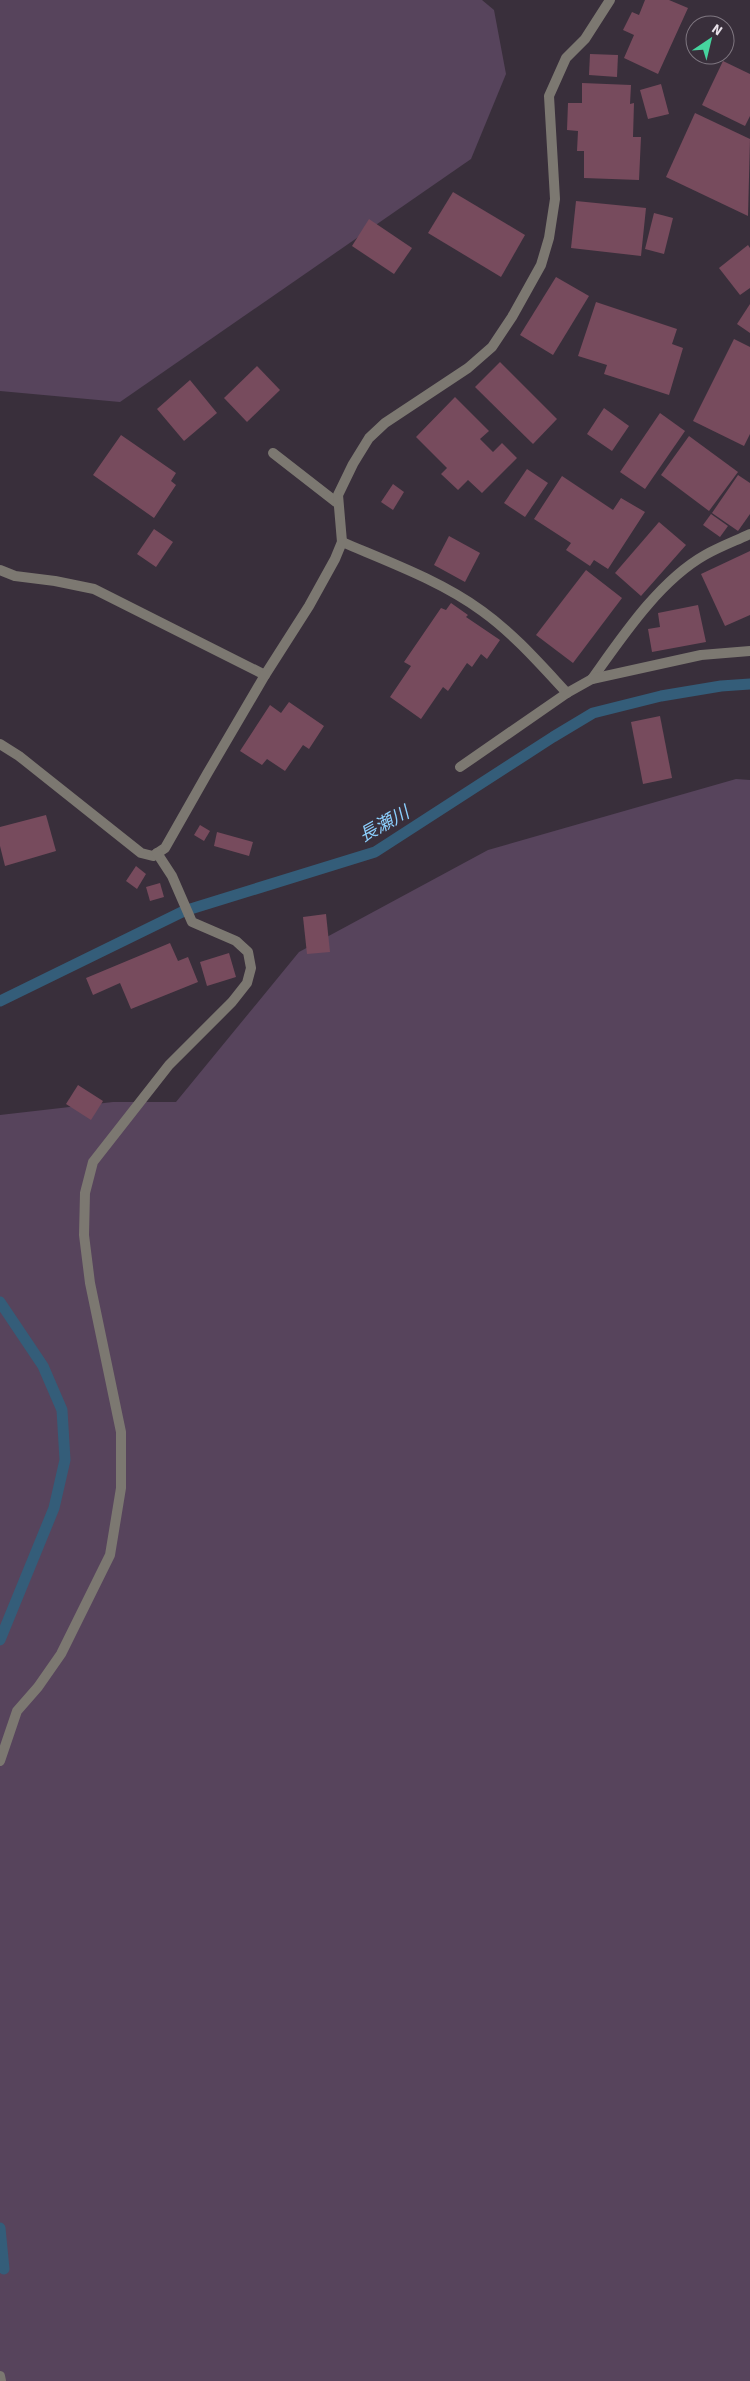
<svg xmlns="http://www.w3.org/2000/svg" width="750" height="2381" viewBox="0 0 750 2381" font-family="'Source Sans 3','Noto Sans JP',sans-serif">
<rect width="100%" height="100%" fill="#392f3b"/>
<g fill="#57445c">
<polygon points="0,0 482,0 494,10 506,74 471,159 120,402 0,391"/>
<polygon points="736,779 750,780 750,2381 0,2381 0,1115 113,1102 176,1102 299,952 488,850"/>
</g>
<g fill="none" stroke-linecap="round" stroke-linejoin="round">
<g stroke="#345d79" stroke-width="11">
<polyline points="0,1001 184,911 375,852 553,737 593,713 661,696 721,686 750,684"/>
<polyline points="0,1302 43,1366 62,1410 65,1460 54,1508 0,1640"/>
<polyline points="0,2228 4,2269"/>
</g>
</g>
<g fill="#774b5d">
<polygon points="645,0 669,0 688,8 658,74 624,58 634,35 623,30 632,12 639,15"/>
<polygon points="590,54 618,55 617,77 589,75"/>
<polygon points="723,61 750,74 750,116 745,126 702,105"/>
<polygon points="582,83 631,85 630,104 634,103 633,137 641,137 639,180 584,178 584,151 577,151 578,131 567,130 568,103 582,103"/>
<polygon points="661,84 669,114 648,119 640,90"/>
<polygon points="695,113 750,139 748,216 666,177"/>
<polygon points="453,192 525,235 501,277 428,233"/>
<polygon points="576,201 646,208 641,256 571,248"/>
<polygon points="654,213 673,218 664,254 645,249"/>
<polygon points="369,219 412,248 394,274 352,246"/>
<polygon points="748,245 750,248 750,288 740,295 719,268"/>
<polygon points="556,277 589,296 553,355 520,335"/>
<polygon points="596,302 677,329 672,344 683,348 669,395 604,374 607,365 578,356"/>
<polygon points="750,304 750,333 737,324"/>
<polygon points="734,339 750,347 750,434 744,446 693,421"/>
<polygon points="500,362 557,419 533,444 475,387"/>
<polygon points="257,366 280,390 247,422 224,398"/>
<polygon points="190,380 217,413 184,441 157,409"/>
<polygon points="455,397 489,431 480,439 493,452 502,443 517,458 482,493 468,480 458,490 441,474 447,468 416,437"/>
<polygon points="604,408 629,426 612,451 587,434"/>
<polygon points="660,413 685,431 645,489 620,472"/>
<polygon points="121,435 176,473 171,481 176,485 154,518 93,475"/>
<polygon points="689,436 738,472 709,511 661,475"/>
<polygon points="527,469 548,483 525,517 504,503"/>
<polygon points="738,475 750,483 750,514 738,531 712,513"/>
<polygon points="562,476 613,510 621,498 645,512 608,569 594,560 590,566 566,550 571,543 534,519"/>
<polygon points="393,484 404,492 393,510 381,502"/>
<polygon points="711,514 728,526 720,537 703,525"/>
<polygon points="659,522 686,545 641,596 615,573"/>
<polygon points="154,529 173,542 156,567 137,554"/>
<polygon points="449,536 480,553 465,582 434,565"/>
<polygon points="750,551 750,615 725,626 701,574"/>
<polygon points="586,570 622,598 573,663 536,635"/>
<polygon points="451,603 468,615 466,617 500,640 487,659 481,654 472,667 467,663 448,691 443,687 421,719 390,697 411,666 404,662 441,608 446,610"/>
<polygon points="698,605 706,642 652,652 648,629 660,627 658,613"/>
<polygon points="289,702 324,726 309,749 303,745 285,771 267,759 262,765 240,751 270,705 281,713"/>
<polygon points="660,716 672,778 643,784 631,722"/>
<polygon points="46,815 56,851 5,866 0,846 0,827"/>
<polygon points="200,825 210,831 204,841 194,835"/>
<polygon points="217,832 253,842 249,856 214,846"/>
<polygon points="136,866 146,874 137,889 126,881"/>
<polygon points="160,883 164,897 150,901 146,887"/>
<polygon points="326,914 330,952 307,954 303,917"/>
<polygon points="170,943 178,961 188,957 198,982 131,1009 120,983 93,995 86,978"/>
<polygon points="229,953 236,977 207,986 200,962"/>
<polygon points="78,1085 103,1101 91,1120 66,1104"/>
</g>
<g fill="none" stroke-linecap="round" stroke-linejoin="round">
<g stroke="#7c7871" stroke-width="10">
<polyline points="273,453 336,502"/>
<path d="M592 679C622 637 659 581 705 555 719 547 735 541 750 534"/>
</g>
<g stroke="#7c7871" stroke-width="10">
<path d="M342 542C389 562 441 581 482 611 514 634 540 664 567 693"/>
<polyline points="0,570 15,576 55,581 94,589 265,675"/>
<polyline points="0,744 19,756 141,853 153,856 165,848 207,774 265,675 309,606 335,559 342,542 338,495 353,464 369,438 385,423 468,368 492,347 512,317 541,265 549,238 555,199 549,96 566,58 585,39 610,0"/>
<polyline points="460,767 567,693 592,679 701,655 750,651"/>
<polyline points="0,1761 17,1711 38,1687 61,1654 110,1555 121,1488 121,1432 90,1283 84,1235 85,1193 93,1162 169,1065 232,1002 247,983 251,968 248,952 236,941 192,922 172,876 157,853"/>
<polyline points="0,2376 1,2381"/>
</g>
</g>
<g text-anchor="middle" stroke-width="4" stroke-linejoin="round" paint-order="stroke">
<g font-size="18" font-style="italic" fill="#8bcefc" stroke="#392f3b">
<text transform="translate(384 824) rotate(-29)" y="6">長瀬川</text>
</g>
</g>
<g transform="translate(710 40) rotate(35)"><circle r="24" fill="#392f3b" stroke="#7f7781"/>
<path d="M0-4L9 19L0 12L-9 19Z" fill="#46d49e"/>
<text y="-8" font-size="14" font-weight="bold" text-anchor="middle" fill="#e9e2ea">N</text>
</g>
</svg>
